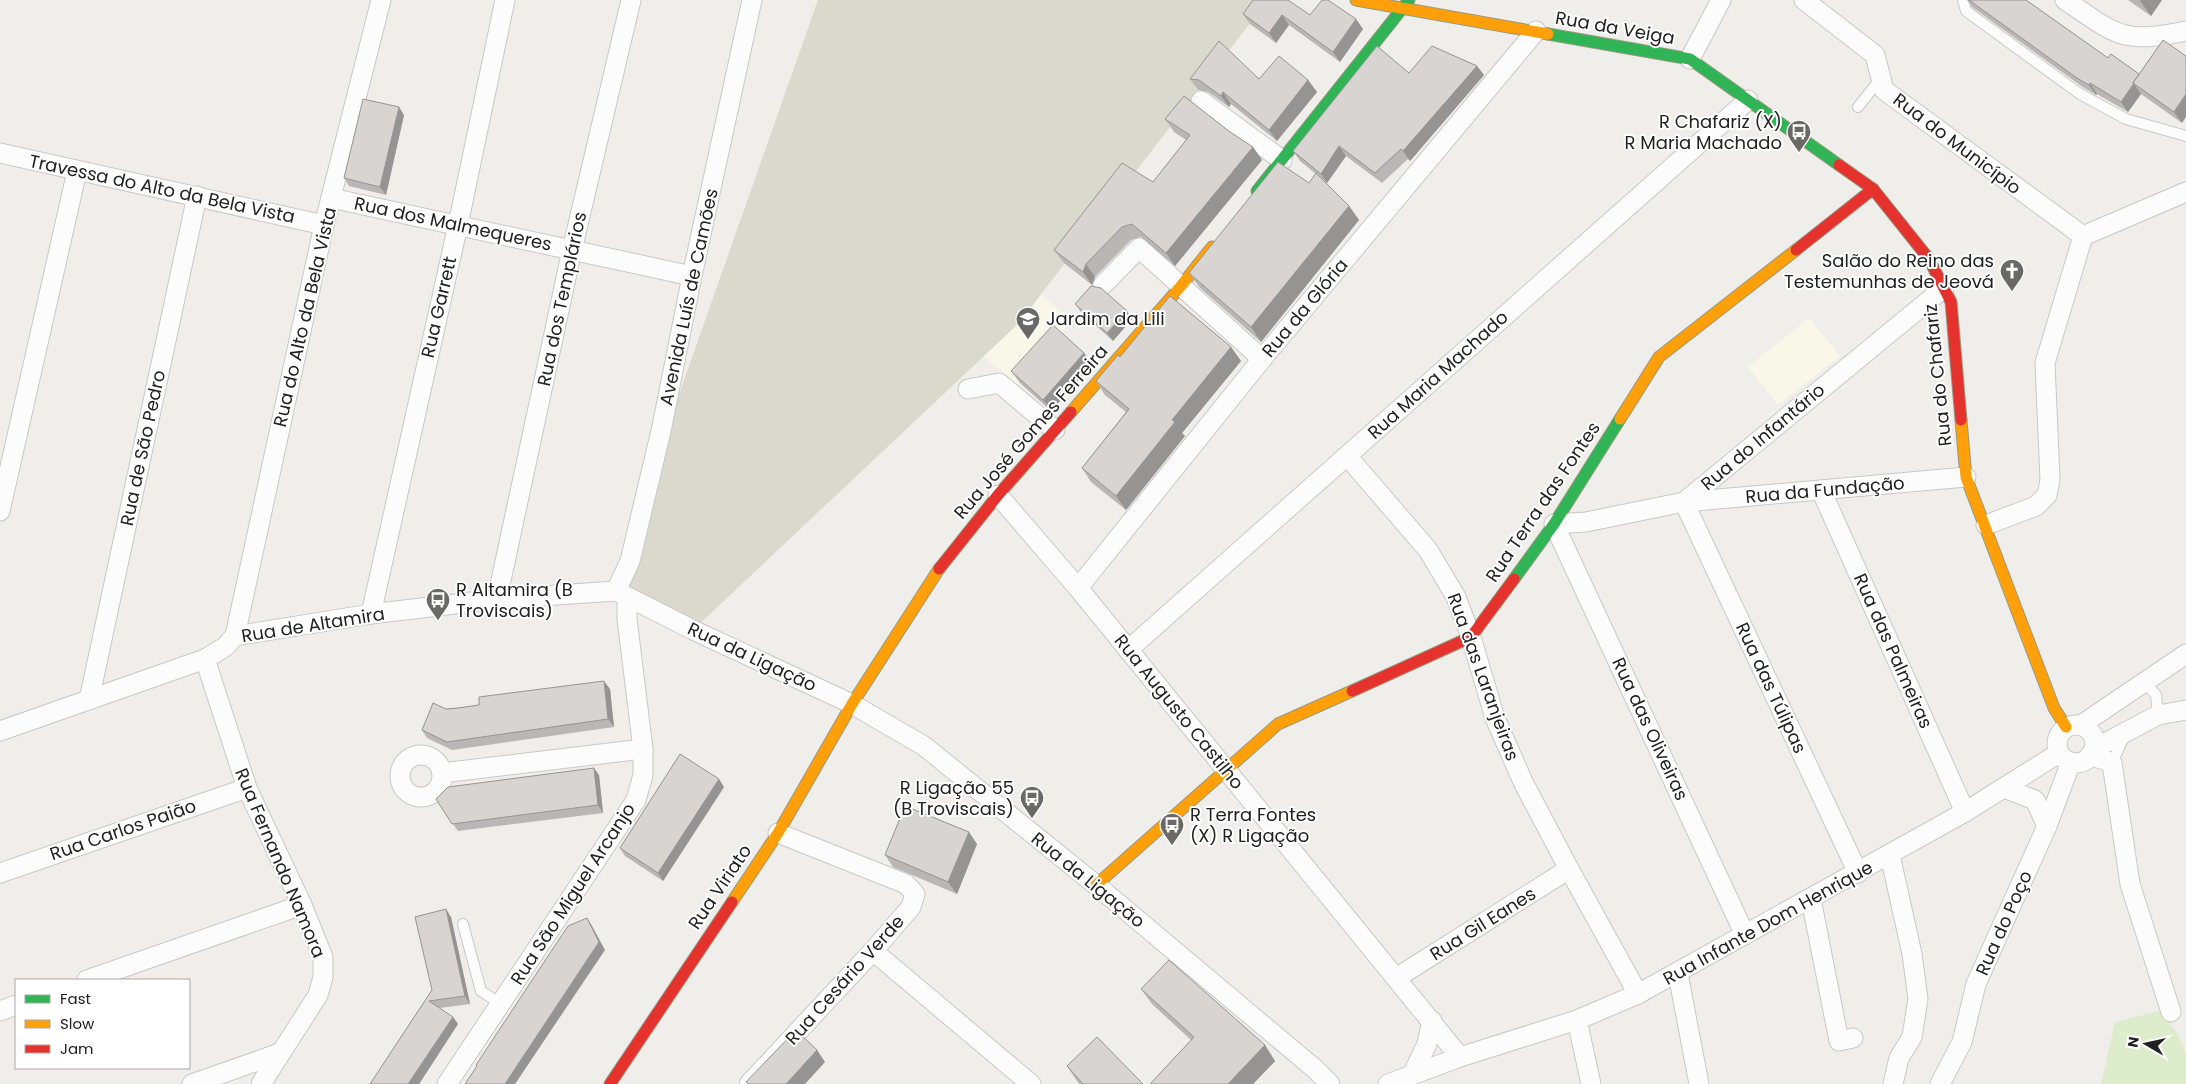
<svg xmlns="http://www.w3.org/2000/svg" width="2186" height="1084" viewBox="0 0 2186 1084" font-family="Poppins,sans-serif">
<rect width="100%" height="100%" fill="#f0eeeb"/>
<g fill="#f8f7e8">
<polygon points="1042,295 1071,321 1018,385 983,356 1017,324"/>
<polygon points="1809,318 1840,356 1778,405 1748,367"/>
</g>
<polygon fill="#d9d9cd" points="818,0 1268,0 1018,324 693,630 609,593"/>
<polygon fill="#ddeccb" points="2159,1011 2177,1033 2186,1053 2186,1084 2101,1084 2115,1022"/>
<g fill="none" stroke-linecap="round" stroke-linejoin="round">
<defs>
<g id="lane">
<polyline points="1963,0 1966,11 2080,94 2126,119 2186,136"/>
<polyline points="1858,107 1881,78"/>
<polyline points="2145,683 2156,695 2158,715"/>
<polyline points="2112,763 2125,735"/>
<polyline points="463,924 481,991 501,1004"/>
</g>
<g id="street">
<polyline points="1804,0 1875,55 1884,90 2083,236"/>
<path d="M2065 0C2118 36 2122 44 2186 31"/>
<polyline points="1690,59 1721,0"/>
<polyline points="1201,101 1282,160"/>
<polyline points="0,153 324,225"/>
<polyline points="331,198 692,276"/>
<polyline points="1103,285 1139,248 1262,359"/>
<polyline points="968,389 999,383 1055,430"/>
<polyline points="1347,456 1428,550 1456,597 1471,637 1495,718 1524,784 1569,869 1638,994"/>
<polyline points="1821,490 1965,812"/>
<polyline points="998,495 1078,588 1460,1057"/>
<polyline points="1684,502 1858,873"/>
<polyline points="1684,502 1944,288"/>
<polyline points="0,511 77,171"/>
<polyline points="1986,525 2036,506 2047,495 2050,480 2045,363 2083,236 2186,192"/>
<polyline points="1078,588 1262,359 1536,31"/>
<polyline points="616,591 693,630 852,704 924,746 1096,885 1315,1069 1330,1084"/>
<polyline points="616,591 630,561 661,431 692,276 752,0"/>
<polyline points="497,599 572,250 631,0"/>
<polyline points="371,614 458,225 505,0"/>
<polyline points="235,636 324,225 381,0"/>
<polyline points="1128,650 1748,100"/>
<polyline points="205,659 247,788 302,905 323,957 323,977 318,995 261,1084"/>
<polyline points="89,700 197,196"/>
<polyline points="2081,725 2186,654"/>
<circle cx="2076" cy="744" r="19"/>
<polyline points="0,731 205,659 225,647 235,636 371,614 497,599 616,591"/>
<polyline points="2094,749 2158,715 2186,710"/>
<circle cx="421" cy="776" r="21"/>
<polyline points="2090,755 2112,763 2130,884 2171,1012"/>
<polyline points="442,773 643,749"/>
<polyline points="2004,788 2035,800 2047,826"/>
<polyline points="1890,855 1912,954 1918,999 1912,1037 1899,1058 1893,1084"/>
<polyline points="0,873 247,788"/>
<polyline points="1811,899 1839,1041 1853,1038"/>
<polyline points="1745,935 1554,524 1586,522 1684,502 1966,477"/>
<polyline points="873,951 1031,1084"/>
<polyline points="1678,974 1699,1084"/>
<polyline points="1396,978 1569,869"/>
<polyline points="87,980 302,905"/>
<polyline points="0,1011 16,1005"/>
<polyline points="1577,1020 1591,1084"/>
<polyline points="1412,1075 1427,1044 1432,1021"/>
<polyline points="192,1084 280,1053"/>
<polyline points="447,1084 636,800 643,775 643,749 627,619 627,597"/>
<polyline points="749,1084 873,951 911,907 915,894 906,884 778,833"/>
<polyline points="1388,1084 1460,1057 1577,1020 1638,994 1965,812 2059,753"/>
<polyline points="1940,1084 1962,1042 1976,984 2047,826 2071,762"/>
</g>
<g id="fast">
<polyline points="1548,34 1690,59 1839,165"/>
<polyline points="1257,191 1409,0"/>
<polyline points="1514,579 1554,524 1620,419"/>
</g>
<g id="slow">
<polyline points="1356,0 1548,34"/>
<polyline points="1071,412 1181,286 1212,247"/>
<polyline points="1620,419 1659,357 1796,250"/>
<polyline points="1961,420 1966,477 2054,708 2066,727"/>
<polyline points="1096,885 1278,724 1352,691"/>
<polyline points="732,902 778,833 852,704 939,569"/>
</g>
<g id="jam">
<polyline points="1839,165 1873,189 1929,259 1951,302 1961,420"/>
<polyline points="1796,250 1873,189"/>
<polyline points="939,569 998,495 1071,412"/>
<polyline points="1352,691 1471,637 1514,579"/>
<polyline points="610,1084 732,902"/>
</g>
</defs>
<use href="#lane" stroke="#c9c8c7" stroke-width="12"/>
<use href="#street" stroke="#c9c8c7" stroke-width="21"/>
<use href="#fast" stroke="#999a82" stroke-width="13"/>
<use href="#slow" stroke="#999a82" stroke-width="13"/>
<use href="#jam" stroke="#999a82" stroke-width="13"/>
<use href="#lane" stroke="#fdfcfc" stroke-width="10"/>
<use href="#street" stroke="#fdfcfc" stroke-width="19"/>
<use href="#fast" stroke="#30b455" stroke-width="11"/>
<use href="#slow" stroke="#ff9f0a" stroke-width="11"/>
<use href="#jam" stroke="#e5322d" stroke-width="11"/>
</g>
<g fill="#b9b6b5">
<polygon points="1967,0 2026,0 2108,58 2139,74 2163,40 2182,123 2141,94 2128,112 2097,94 2096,95 2084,88 1972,7"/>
<polygon points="2128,0 2162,0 2151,16"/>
<polygon points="1243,14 1310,15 1363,29 1340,62 1289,25 1276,43 1250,24"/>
<polygon points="1477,66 1484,75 1410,161 1408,159 1382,183 1346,156 1327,183 1321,178 1349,206 1359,220 1261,342 1199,287 1189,273 1309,183 1316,174 1300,161 1293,151 1409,73"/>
<polygon points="1190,79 1308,80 1317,92 1277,141 1231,104 1229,107 1208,92 1198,90"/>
<polygon points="404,115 386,195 349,186 344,178"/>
<polygon points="1165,119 1230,132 1253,147 1262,160 1175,266 1141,237 1131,240 1095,277 1092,285 1064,263 1054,250 1153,182 1186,140 1174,132"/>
<polygon points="1075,304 1132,319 1113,341 1081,312"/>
<polygon points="1231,347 1241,361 1182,433 1185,436 1126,510 1091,482 1082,468 1126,412 1105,395 1096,381 1120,357"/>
<polygon points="1084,353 1092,365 1051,411 1020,383 1011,371"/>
<polygon points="610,689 614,727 452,750 427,738 422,730 446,709 458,708"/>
<polygon points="599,775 603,813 458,831 436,799"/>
<polygon points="724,787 663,881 625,856 620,848"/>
<polygon points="977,844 957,894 893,867 885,855"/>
<polygon points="451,917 470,1004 440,1008 453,1017 458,1024 419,1084 370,1084 432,990"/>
<polygon points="1141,989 1275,1061 1253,1084 1150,1084 1191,1040 1152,1004"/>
<polygon points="1067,1066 1143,1084 1079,1084"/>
</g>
<g fill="#969493">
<polygon points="2141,0 2162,0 2151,16 2140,1"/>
<polygon points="1282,15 1289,25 1276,43 1269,33"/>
<polygon points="1356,19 1363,29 1340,62 1333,52"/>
<polygon points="1477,66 1484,75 1410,161 1403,151"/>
<polygon points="1308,80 1317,92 1277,141 1269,130"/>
<polygon points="2090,83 2097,94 2096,95 2089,85"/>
<polygon points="2134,84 2141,94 2128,112 2121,102"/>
<polygon points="1223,92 1231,104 1229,107 1221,96"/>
<polygon points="2186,94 2186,117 2182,123 2174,112"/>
<polygon points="399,107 404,115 386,195 380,187"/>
<polygon points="1339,146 1346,156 1327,183 1321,174"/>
<polygon points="1253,147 1262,160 1175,266 1166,253"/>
<polygon points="1349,206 1359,220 1261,342 1251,327"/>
<polygon points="1086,264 1095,277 1092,285 1083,272"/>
<polygon points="1127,311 1132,319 1113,341 1107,333"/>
<polygon points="1231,347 1241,361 1182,433 1185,436 1126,510 1116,496 1172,420"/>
<polygon points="1084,353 1092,365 1051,411 1043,400"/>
<polygon points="604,681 610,689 614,727 608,719"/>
<polygon points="594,768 599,775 603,813 598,805"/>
<polygon points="719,779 724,787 663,881 658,873"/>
<polygon points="969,832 977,844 957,894 948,882"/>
<polygon points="446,909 451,917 470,1004 465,996"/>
<polygon points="587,918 592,926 605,950 515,1084 505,1084"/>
<polygon points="453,1017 458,1024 419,1084 408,1084"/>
<polygon points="1265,1045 1275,1061 1253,1084 1228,1084"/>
<polygon points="817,1050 825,1062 805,1084 786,1084"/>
</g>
<g fill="#d7d4d2" stroke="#969493">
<polygon points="1253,0 1288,0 1310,15 1322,0 1328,0 1356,19 1333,52 1282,15 1269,33 1243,14"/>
<polygon points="1969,0 2026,0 2108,58 2111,54 2139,74 2133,83 2134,83 2121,102 2090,83 2089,85 2077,78"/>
<polygon points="2163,40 2186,56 2186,94 2174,112 2133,83"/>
<polygon points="1219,41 1259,79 1279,56 1308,80 1269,130 1223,92 1221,96 1199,80 1190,79"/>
<polygon points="1377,46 1409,73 1432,46 1477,66 1403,151 1401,149 1375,173 1339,146 1321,174 1293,151"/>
<polygon points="1184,96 1230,132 1253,147 1166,253 1132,224 1122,227 1086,264 1083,272 1054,250 1122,163 1153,182 1190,135 1165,119"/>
<polygon points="363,99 399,107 380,187 344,178"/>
<polygon points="1278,162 1309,183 1316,173 1349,206 1251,327 1189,273"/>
<polygon points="1091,286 1101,288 1127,311 1107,333 1075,304"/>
<polygon points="1170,296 1231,347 1172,420 1175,422 1116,496 1082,468 1129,409 1096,381 1118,355 1120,357"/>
<polygon points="1053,325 1084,353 1043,400 1011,371"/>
<polygon points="604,681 608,719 447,742 422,730 433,703 446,709 458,708 479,705 479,697"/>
<polygon points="680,754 719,779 658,873 620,848"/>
<polygon points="594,768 598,805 452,824 436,799 448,787"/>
<polygon points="905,806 969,832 948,882 885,855"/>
<polygon points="446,909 465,996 429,1001 453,1017 408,1084 370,1084 432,990 415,917"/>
<polygon points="587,918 599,942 505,1084 465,1084 477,1066 476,1065 568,926"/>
<polygon points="1169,960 1265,1045 1228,1084 1150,1084 1194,1037 1141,989"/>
<polygon points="796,1030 817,1050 786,1084 749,1084 746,1082"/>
<polygon points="1097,1037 1143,1084 1083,1084 1067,1066"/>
</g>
<defs>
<symbol id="bus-pin" viewBox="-11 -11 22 30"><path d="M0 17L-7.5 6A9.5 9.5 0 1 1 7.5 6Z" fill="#6a6968" stroke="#fff"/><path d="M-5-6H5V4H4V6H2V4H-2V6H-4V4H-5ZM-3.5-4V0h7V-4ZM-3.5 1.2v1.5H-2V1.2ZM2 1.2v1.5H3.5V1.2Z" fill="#fff"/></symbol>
<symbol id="church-pin" viewBox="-11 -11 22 30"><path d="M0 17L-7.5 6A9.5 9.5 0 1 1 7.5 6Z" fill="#6a6968" stroke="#fff"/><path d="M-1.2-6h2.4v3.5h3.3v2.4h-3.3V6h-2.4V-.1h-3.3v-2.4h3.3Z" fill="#fff"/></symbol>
<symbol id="school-pin" viewBox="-11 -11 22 30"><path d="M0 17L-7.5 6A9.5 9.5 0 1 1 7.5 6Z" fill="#6a6968" stroke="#fff"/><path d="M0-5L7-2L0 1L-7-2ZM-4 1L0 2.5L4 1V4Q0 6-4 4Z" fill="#fff"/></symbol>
</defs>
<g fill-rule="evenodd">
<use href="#bus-pin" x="1785" y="118" width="28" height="38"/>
<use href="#church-pin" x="1998" y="257" width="28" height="38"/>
<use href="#school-pin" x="1014" y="305" width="28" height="38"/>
<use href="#bus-pin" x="424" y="586" width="28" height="38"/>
<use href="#bus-pin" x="1018" y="784" width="28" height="38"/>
<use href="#bus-pin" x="1158" y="811" width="28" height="38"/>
</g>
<g text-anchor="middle" stroke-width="4" stroke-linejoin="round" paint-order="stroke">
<g font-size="18" fill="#222" stroke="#fff">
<text transform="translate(1615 28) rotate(10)" y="6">Rua da Veiga</text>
<text transform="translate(1957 144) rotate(37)" y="6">Rua do Município</text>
<text transform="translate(162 189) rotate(12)" y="6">Travessa do Alto da Bela Vista</text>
<text transform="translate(453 224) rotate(12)" y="6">Rua dos Malmequeres</text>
<text transform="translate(689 297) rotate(-78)" y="6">Avenida Luís de Camões</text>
<text transform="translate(562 299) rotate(-78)" y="6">Rua dos Templários</text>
<text transform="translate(439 307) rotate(-77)" y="6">Rua Garrett</text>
<text transform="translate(1305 308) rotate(-50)" y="6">Rua da Glória</text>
<text transform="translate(305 317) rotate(-77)" y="6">Rua do Alto da Bela Vista</text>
<text transform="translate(1438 375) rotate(-42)" y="6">Rua Maria Machado</text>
<text transform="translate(1938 375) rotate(-96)" y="6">Rua do Chafariz</text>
<text transform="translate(1031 432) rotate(-49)" y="6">Rua José Gomes Ferreira</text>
<text transform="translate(1763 437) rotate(-40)" y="6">Rua do Infantário</text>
<text transform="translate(143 448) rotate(-78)" y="6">Rua de São Pedro</text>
<text transform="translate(1825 490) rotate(-5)" y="6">Rua da Fundação</text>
<text transform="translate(1543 502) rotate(-56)" y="6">Rua Terra das Fontes</text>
<text transform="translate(313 625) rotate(-9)" y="6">Rua de Altamira</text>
<text transform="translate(1893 651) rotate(66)" y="6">Rua das Palmeiras</text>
<text transform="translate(752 657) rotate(25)" y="6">Rua da Ligação</text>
<text transform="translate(1483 677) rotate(70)" y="6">Rua das Laranjeiras</text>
<text transform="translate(1771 688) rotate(65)" y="6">Rua das Túlipas</text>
<text transform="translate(1179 712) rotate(51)" y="6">Rua Augusto Castilho</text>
<text transform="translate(1650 729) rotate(65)" y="6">Rua das Oliveiras</text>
<text transform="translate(123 830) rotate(-19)" y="6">Rua Carlos Paião</text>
<text transform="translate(280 863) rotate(67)" y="6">Rua Fernando Namora</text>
<text transform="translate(1088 880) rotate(39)" y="6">Rua da Ligação</text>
<text transform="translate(720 887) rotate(-56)" y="6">Rua Viriato</text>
<text transform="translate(573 894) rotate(-57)" y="6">Rua São Miguel Arcanjo</text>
<text transform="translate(1768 923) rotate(-29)" y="6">Rua Infante Dom Henrique</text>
<text transform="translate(2004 923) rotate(-66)" y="6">Rua do Poço</text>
<text transform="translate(1483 924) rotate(-32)" y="6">Rua Gil Eanes</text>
<text transform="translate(845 980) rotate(-48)" y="6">Rua Cesário Verde</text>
</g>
<g font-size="18" fill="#222" stroke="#fff" text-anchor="end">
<text x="1782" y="128">R Chafariz (X)<tspan x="1782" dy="21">R Maria Machado</tspan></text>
<text x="1994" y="267">Salão do Reino das<tspan x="1994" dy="21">Testemunhas de Jeová</tspan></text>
<text x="1046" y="325" text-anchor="start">Jardim da Lili</text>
<text x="456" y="596" text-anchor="start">R Altamira (B<tspan x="456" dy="21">Troviscais)</tspan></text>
<text x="1014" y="794">R Ligação 55<tspan x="1014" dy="21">(B Troviscais)</tspan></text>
<text x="1190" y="821" text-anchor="start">R Terra Fontes<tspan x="1190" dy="21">(X) R Ligação</tspan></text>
</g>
</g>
<rect x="15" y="979" width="175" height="90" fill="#ffffff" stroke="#a7a7a7"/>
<rect x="25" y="995" width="25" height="8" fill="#30b455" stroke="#a7a7a7"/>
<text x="60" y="1004" font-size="15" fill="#222222">Fast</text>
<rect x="25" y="1020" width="25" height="8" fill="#ff9f0a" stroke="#a7a7a7"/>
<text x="60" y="1029" font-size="15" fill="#222222">Slow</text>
<rect x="25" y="1045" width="25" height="8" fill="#e5322d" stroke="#a7a7a7"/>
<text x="60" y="1054" font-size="15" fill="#222222">Jam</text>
<g transform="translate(2146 1044) rotate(279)" stroke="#ffffff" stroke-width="4" paint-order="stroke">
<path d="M0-4L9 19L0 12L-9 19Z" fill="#222222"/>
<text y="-8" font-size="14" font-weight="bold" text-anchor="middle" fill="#222222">N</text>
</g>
</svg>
